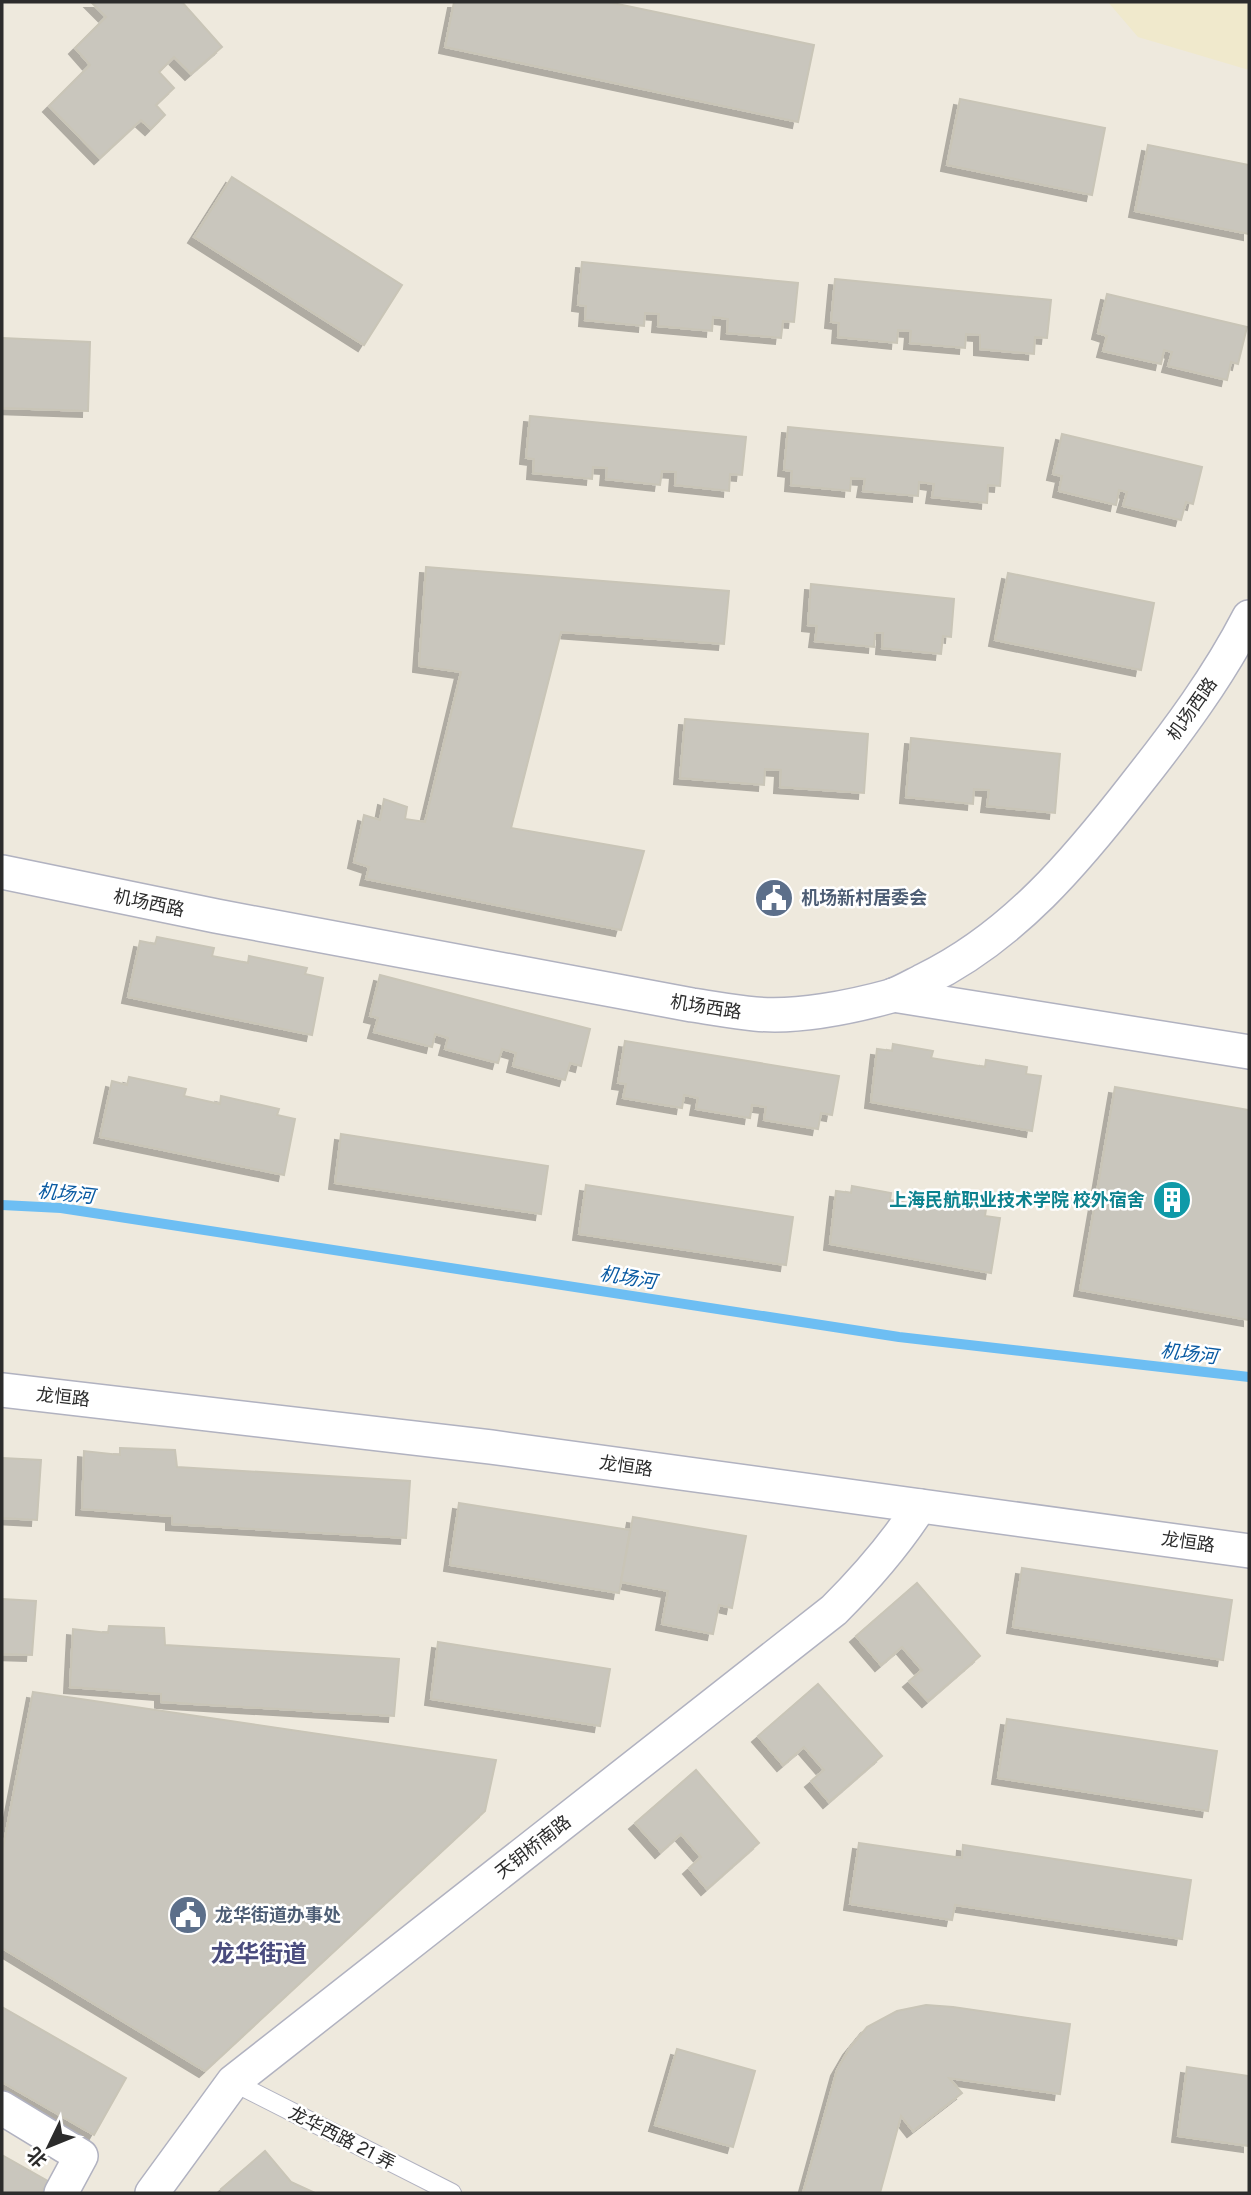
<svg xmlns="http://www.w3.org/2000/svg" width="1251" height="2195" viewBox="0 0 1251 2195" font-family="'Public Sans','Noto Sans SC',sans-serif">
<defs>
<filter id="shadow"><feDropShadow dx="-6" dy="6" stdDeviation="0" flood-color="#0004"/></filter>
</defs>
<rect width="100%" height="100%" fill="#eee9dd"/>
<polygon fill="#f0e9cc" points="1108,2 1249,2 1249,70 1138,37"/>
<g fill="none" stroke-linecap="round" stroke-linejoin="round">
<polyline stroke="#6dbef3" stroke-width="10" points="2,1205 61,1208 899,1337 1249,1377"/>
</g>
<g fill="#c9c6bd" stroke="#c9c5b7" stroke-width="2" filter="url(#shadow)">
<polygon points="91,2 182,2 222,47 191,74 174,57 159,72 174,88 156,105 165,115 151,129 141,120 100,158 49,106 90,65 75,48 106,17"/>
<polygon points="454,2 608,2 814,45 798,122 445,47"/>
<polygon points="960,99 1105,128 1092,195 947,165"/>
<polygon points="1148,145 1249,165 1249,234 1135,211"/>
<polygon points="232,177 402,285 364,345 194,237"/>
<polygon points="582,262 798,283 794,322 783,321 781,338 727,333 728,319 713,317 712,331 658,326 659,314 645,313 644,326 585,320 586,306 578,305"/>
<polygon points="835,279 1051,300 1047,338 1035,337 1034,354 980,349 980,335 966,334 965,348 910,343 911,331 898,330 897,343 838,337 839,323 831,322"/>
<polygon points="1107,294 1247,327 1238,364 1231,362 1227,380 1168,366 1172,352 1164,350 1161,364 1103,351 1107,336 1098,333"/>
<polygon points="2,338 90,342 88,411 2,408"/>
<polygon points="530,416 746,437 742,475 730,474 729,491 675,485 676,472 662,471 660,485 606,479 607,468 593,467 592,479 533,473 534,459 526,458"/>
<polygon points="788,427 1003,448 1000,486 988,485 987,503 932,497 934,484 919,482 918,496 863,491 865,479 851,478 850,491 791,485 792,471 784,470"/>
<polygon points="1062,434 1202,467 1193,504 1186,502 1181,520 1123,506 1127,492 1119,490 1116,505 1059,491 1062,476 1053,474"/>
<polygon points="426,567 729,591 724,644 561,632 511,828 644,851 621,930 366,879 369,867 354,862 364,815 380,820 384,799 407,807 405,819 425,822 461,672 419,666"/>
<polygon points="1008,573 1154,603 1141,670 995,640"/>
<polygon points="811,584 954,599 951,637 943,636 941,654 882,648 883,633 875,633 874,647 815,641 817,626 808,625"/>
<polygon points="685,719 868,734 864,793 780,787 781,770 765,769 764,785 680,778"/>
<polygon points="911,738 1060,754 1055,813 987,806 989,790 974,789 973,804 906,797"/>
<polygon points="157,937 214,948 212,956 248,963 249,956 307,968 305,974 323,978 312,1035 128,997 140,941 155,944"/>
<polygon points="380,975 590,1029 581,1066 570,1063 565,1080 513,1066 516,1053 502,1049 498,1063 445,1049 448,1038 435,1034 432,1047 374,1032 378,1018 370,1016"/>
<polygon points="625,1041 839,1076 832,1115 821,1113 818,1129 764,1120 766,1107 752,1105 750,1118 696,1109 698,1098 684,1095 682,1108 623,1098 626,1084 618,1083"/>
<polygon points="893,1044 933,1051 931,1058 985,1067 986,1060 1027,1067 1026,1074 1041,1076 1032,1131 871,1102 877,1049 892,1051"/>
<polygon points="129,1077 186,1089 184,1096 220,1104 221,1096 279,1109 277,1115 295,1119 284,1175 100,1137 112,1081 127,1085"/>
<polygon points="1115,1087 1249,1110 1249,1320 1080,1290"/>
<polygon points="341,1134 548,1166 541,1214 335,1183"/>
<polygon points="586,1185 793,1217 786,1265 579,1234"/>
<polygon points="852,1186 891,1193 890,1200 944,1209 945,1202 986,1209 985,1216 1000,1218 991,1273 830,1244 836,1191 851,1193"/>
<polygon points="120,1448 175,1450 177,1467 410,1481 406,1538 172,1524 172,1516 82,1509 84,1451 120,1455"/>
<polygon points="2,1458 41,1460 37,1520 2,1518"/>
<polygon points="459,1503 630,1530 619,1593 450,1565"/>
<polygon points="633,1517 746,1536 732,1608 719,1605 713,1634 662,1624 668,1591 621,1582"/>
<polygon points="1022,1568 1232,1600 1223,1660 1013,1627"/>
<polygon points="917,1583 980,1656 928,1701 909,1681 922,1670 902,1647 881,1665 856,1636"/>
<polygon points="2,1599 36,1601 32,1655 2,1654"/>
<polygon points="109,1626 164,1628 165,1645 399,1659 394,1716 161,1702 161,1694 70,1687 73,1629 108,1633"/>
<polygon points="438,1642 610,1669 600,1726 431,1699"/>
<polygon points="818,1684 882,1756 829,1802 811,1781 824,1770 804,1747 783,1765 758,1736"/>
<polygon points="33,1692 496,1760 485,1811 205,2071 2,1948 2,1853"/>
<polygon points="1007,1719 1217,1751 1208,1811 998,1778"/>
<polygon points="696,1770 759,1843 707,1889 689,1868 701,1857 681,1834 661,1852 635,1823"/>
<polygon points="859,1843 962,1858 963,1845 1191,1880 1182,1939 955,1905 952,1920 850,1904"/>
<polygon points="926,2005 953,2007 1070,2024 1060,2094 949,2078 962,2093 913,2131 901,2116 880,2193 803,2193 837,2070 849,2049 867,2027 897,2011"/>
<polygon points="2,2007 126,2078 94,2135 2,2082"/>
<polygon points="677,2049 755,2071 733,2147 655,2125"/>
<polygon points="1187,2067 1249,2076 1249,2146 1178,2136"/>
<polygon points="265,2151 291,2182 315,2193 225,2193 221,2189"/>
<polygon points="2,2155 48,2181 41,2193 2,2193"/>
</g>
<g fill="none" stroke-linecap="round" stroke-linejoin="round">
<defs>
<polyline id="lane" points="233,2082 452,2193"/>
<g id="street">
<path d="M2 872 216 916 692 1005C713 1008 734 1012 755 1014 796 1018 851 1007 891 996 902 992 914 985 924 980 1013 937 1077 860 1136 784 1178 731 1218 677 1249 617"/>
<polyline points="893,995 1249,1052"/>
<polyline points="2,1390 491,1447 1249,1551"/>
<polyline points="2,2108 81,2156 61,2193"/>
<path d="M152 2193 233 2082 834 1610C867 1577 895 1545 920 1506"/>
</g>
</defs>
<use href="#lane" stroke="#b1b2c0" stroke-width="20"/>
<use href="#street" stroke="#b1b2c0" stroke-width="36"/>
<use href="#lane" stroke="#fff" stroke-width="18"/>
<use href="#street" stroke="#fff" stroke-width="33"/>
</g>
<defs>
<symbol id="civic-disc" viewBox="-11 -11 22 22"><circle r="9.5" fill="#5c6f8a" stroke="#fff"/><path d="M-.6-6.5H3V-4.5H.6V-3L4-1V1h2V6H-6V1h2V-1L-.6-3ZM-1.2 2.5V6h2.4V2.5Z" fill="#fff"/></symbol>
<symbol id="building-disc" viewBox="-11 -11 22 22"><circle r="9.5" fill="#0f9aa8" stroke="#fff"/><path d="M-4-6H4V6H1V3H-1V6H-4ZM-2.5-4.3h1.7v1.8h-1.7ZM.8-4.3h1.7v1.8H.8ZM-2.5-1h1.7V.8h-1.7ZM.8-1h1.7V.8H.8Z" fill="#fff"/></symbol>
</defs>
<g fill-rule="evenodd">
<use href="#civic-disc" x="752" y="876" width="44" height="44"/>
<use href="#building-disc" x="1150" y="1178" width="44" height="44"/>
<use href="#civic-disc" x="166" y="1893" width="44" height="44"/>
</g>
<g text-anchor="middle" stroke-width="5" stroke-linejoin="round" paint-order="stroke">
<g font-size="18" fill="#2c2c2c" stroke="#fff">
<text transform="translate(1192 709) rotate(-55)" y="6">机场西路</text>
<text transform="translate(149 903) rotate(12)" y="6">机场西路</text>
<text transform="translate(706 1007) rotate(9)" y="6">机场西路</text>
<text transform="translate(63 1397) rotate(6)" y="6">龙恒路</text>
<text transform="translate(626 1466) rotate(8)" y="6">龙恒路</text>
<text transform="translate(1188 1542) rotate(8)" y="6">龙恒路</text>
<text transform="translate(533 1847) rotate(-38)" y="6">天钥桥南路</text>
<text transform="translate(342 2138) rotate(27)" y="6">龙华西路 21 弄</text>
</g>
<g font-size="18" font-weight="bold" fill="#4e5e75" stroke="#fff" text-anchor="start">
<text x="801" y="904">机场新村居委会</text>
<text x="215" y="1921">龙华街道办事处</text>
</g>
<g font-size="18" font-weight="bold" fill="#0d838f" stroke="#fff" text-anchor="end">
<text x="1145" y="1206">上海民航职业技术学院 校外宿舍</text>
</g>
<g font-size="19" font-style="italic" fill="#095aa2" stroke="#fff">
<text transform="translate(66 1193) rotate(6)" y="7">机场河</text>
<text transform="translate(628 1277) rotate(9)" y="7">机场河</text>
<text transform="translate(1189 1353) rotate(7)" y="7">机场河</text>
</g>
<g font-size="24" font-weight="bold" fill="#4a4c7e" stroke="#fff">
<text x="259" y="1962">龙华街道</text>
</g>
</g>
<rect width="1251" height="2195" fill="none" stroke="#2c2c2c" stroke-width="7"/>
<g transform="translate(49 2146) rotate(227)" stroke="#ffffff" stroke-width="5" paint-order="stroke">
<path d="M0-5L12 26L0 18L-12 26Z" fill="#2c2c2c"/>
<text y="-10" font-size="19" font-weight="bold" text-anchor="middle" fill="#2c2c2c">北</text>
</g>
</svg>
